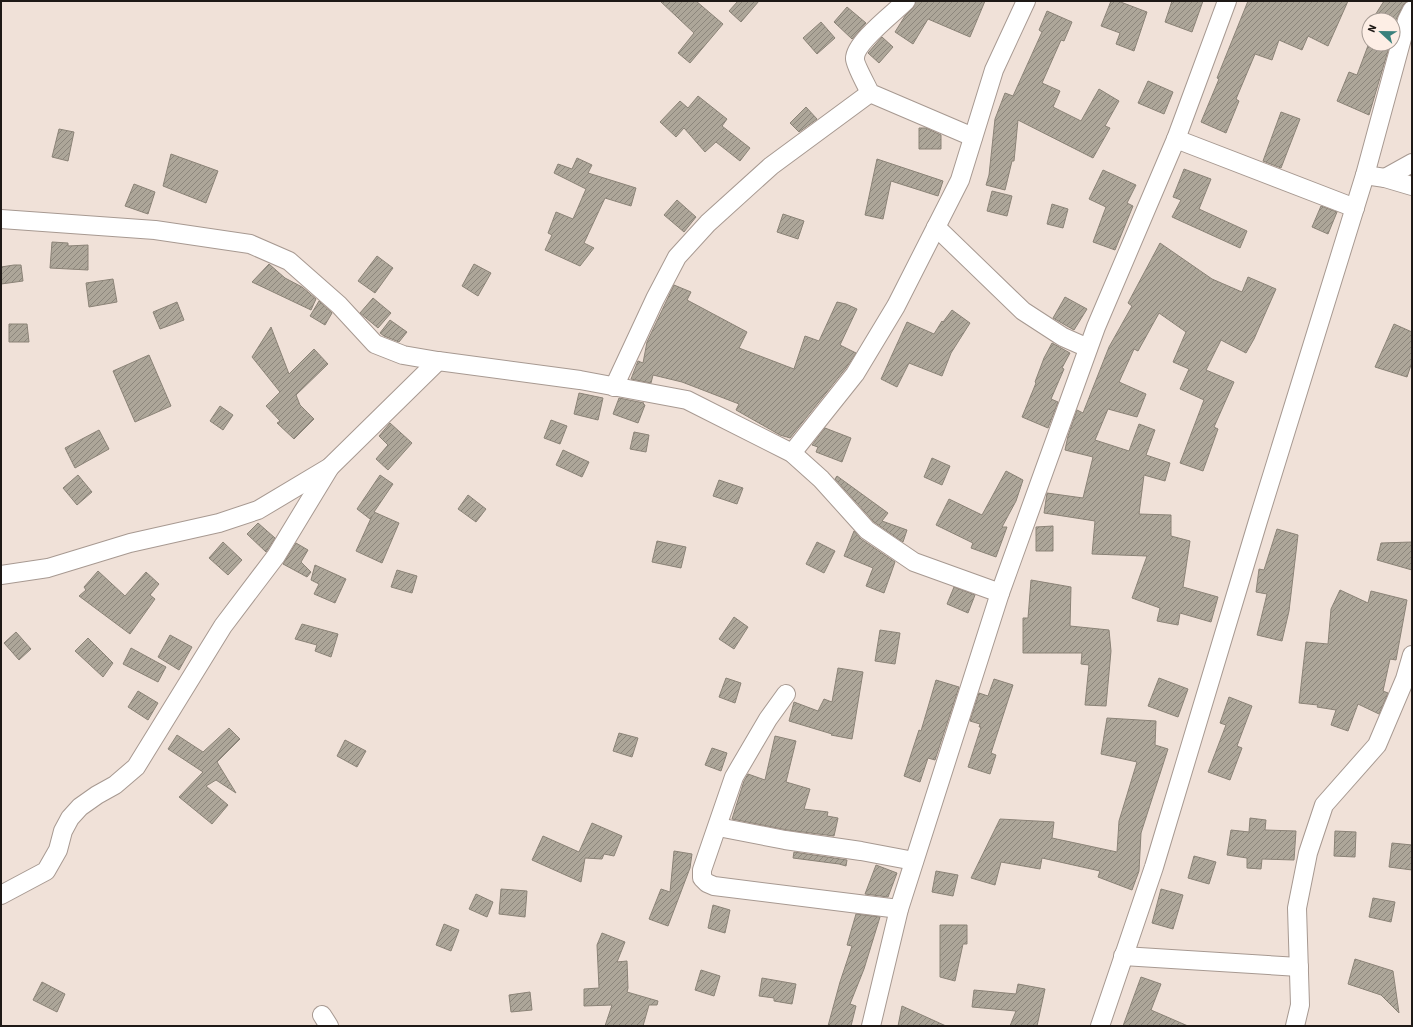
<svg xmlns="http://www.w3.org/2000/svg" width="1413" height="1027" viewBox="0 0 1413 1027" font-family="'Source Sans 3',sans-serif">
<defs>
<pattern id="building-hatch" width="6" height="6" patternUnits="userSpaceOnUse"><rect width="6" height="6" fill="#ada699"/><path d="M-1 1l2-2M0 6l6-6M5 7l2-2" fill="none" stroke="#8c867c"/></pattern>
</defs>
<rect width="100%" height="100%" fill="#f0e1d8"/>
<g fill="url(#building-hatch)" stroke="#8b8377">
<polygon points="660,1 696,1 723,24 690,63 678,53 694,33"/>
<polygon points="738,1 759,1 741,22 729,11"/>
<polygon points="916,1 985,1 970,37 928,19 913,44 895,32 905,16 913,8"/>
<polygon points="1111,1 1118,1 1147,12 1134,51 1116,44 1120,33 1101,26"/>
<polygon points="1172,1 1203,1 1192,32 1165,22"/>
<polygon points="1248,1 1348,1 1328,46 1308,36 1302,50 1279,40 1272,60 1255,54 1236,99 1239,101 1226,133 1201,122 1219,79 1217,78"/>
<polygon points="1384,1 1407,1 1403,5 1393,26 1393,20 1372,20"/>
<polygon points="847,7 866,23 852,39 834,22"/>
<polygon points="1047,11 1072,22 1064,41 1061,40 1042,83 1060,91 1053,107 1081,121 1099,89 1119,101 1105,126 1110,128 1093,158 1018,120 1014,161 1012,161 1005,190 986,185 989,175 995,119 1005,93 1013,96 1042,32 1039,30"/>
<polygon points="821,22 835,38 817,54 803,38"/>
<polygon points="882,37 893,47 879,63 868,53"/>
<polygon points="1369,43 1369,44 1390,44 1369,115 1337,101 1349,72 1357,75"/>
<polygon points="1148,81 1173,92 1164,114 1138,103"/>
<polygon points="698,96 727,119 722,126 750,148 740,161 716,142 705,152 684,128 676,137 660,122 680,101 688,108"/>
<polygon points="806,107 817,119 799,132 790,123"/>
<polygon points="1281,112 1300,119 1281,168 1263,161"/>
<polygon points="919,128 926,128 941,135 941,149 919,149"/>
<polygon points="59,129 74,132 68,161 52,157"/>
<polygon points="171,154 218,171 206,203 163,186"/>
<polygon points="577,158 592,165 588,173 636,188 631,206 605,198 584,243 594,248 580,266 545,250 552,235 548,233 556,212 573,219 586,189 554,173 558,164 572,169"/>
<polygon points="877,159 943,181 938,196 891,181 883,219 865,215"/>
<polygon points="1184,169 1211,179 1199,209 1247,231 1240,248 1172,217 1181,200 1173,197"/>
<polygon points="1103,170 1136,185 1127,203 1133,206 1115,250 1093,242 1106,207 1089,199"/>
<polygon points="134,184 155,192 148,214 125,206"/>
<polygon points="992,191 1012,196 1007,216 987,211"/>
<polygon points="677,200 696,217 684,232 664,215"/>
<polygon points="1052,204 1068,209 1063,228 1047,224"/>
<polygon points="1321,206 1337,212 1328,234 1312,227"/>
<polygon points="783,214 804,221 798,239 777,232"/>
<polygon points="52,242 68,243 68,246 88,245 88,270 50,268"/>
<polygon points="1160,243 1212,279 1242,292 1248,277 1276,289 1254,339 1246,353 1221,340 1206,370 1234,382 1214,427 1218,429 1203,471 1180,463 1204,400 1180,389 1189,369 1173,362 1186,332 1159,313 1138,351 1134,349 1119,382 1146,394 1137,417 1108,409 1095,440 1129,451 1139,424 1155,430 1146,455 1170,463 1165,481 1144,475 1139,514 1171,515 1171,536 1190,541 1183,587 1218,597 1211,622 1180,613 1178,625 1157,621 1160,608 1132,598 1147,556 1092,554 1095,521 1044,513 1047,493 1083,498 1093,457 1065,450 1068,436 1077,410 1083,413 1109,347 1132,306 1128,303"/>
<polygon points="377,256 393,268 375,293 358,281"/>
<polygon points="269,264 285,278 302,287 316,299 311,310 252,282"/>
<polygon points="474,264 491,273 478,296 462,286"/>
<polygon points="14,265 21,265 23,281 1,284 1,267"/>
<polygon points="113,279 117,302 89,307 86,283"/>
<polygon points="674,285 691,292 687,300 747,332 739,348 794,369 805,336 819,341 837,302 846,304 857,309 840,345 856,353 846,368 790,438 780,435 736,410 739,404 682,382 653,375 651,383 631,379 638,361 643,363 647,342"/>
<polygon points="1065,297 1087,309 1074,330 1053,318"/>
<polygon points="373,298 391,313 378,328 360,313"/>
<polygon points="319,301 332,313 325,325 310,316"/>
<polygon points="177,302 184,320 160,329 153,312"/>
<polygon points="952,310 970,323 951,353 942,376 909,363 897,387 881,379 907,322 934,334 942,321 943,322"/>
<polygon points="390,320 407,332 399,342 384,336 380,333"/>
<polygon points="9,324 27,324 29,342 9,342"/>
<polygon points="1394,324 1412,332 1412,362 1407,377 1375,367"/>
<polygon points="271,327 289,374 314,349 328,364 296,395 300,405 314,419 294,439 277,423 280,421 266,406 280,392 252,357"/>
<polygon points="1052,343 1070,353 1062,368 1064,369 1051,399 1058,402 1048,428 1022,417 1036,383 1035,382 1044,358"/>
<polygon points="149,355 171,406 135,422 113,371"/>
<polygon points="579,393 603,398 598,420 574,414"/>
<polygon points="619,398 644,403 643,404 645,405 638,423 613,414"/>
<polygon points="220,406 233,415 223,430 210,421"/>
<polygon points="551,420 567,426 560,444 544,438"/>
<polygon points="390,423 412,443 388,470 376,459 388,445 379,436"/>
<polygon points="825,428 851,438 842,462 816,452 818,447 812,445"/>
<polygon points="99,430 109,449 75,468 65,448"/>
<polygon points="634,432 649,435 646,452 630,449"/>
<polygon points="563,450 589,462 582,477 556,465"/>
<polygon points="932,458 950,466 942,485 924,477"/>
<polygon points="1006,471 1023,480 1016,501 1002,527 1007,527 996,557 971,548 973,543 936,525 949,499 982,515"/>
<polygon points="78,475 92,492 77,505 63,488"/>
<polygon points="380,475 393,484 374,512 399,523 382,563 356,551 372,516 370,519 357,509"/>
<polygon points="837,476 888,513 882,521 907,530 903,542 874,522 835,479"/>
<polygon points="719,480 743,488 737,504 713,496"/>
<polygon points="468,495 486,509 476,522 458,509"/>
<polygon points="258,523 275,538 266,552 247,534"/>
<polygon points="1053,526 1053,551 1036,551 1036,527"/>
<polygon points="1277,529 1298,535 1289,611 1282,641 1257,635 1267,594 1256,592 1259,569 1264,570"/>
<polygon points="854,531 861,539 895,562 884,593 866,586 873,568 844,556"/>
<polygon points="657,541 686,547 681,568 652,562"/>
<polygon points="223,542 242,560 228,575 209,558"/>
<polygon points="817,542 835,551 824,573 806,564"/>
<polygon points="1412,542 1412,570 1377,560 1381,543"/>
<polygon points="296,543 308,550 301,562 311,572 307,577 283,564"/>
<polygon points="315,565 346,579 335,603 314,594 319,584 311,580"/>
<polygon points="397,570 417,576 412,593 391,587"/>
<polygon points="98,571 125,596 146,572 159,584 150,595 155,599 130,634 79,596 86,590 84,587"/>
<polygon points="1031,580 1071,587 1070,626 1109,630 1111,651 1106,706 1085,705 1089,665 1081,664 1082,653 1023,653 1023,618 1028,618"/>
<polygon points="954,587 975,595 968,613 947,604"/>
<polygon points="1340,590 1368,603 1371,591 1407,600 1396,660 1390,659 1383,691 1388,693 1379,714 1358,704 1348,731 1331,725 1336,710 1317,707 1318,705 1299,703 1306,642 1328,644 1331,609"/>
<polygon points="734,617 748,627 734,649 719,639"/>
<polygon points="302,624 338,634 331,657 315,651 317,645 295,639"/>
<polygon points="880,630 900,633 895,664 875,661"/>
<polygon points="16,632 31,649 19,660 4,643"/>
<polygon points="170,635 192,647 179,670 158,657"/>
<polygon points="88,638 113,663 103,677 75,651"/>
<polygon points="131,648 166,667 158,682 123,664"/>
<polygon points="838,668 863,672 852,739 831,735 832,734 789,721 794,702 818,711 824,699 832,702"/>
<polygon points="726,678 741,683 735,703 719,697"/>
<polygon points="1159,678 1188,689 1178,717 1148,706"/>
<polygon points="994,679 1013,685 991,753 996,755 990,774 968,767 981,727 979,727 980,724 970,721 979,693 988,696"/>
<polygon points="936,680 959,687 935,760 928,758 920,782 904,776 919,730 921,731"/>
<polygon points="138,691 158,703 148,720 128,707"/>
<polygon points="1229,697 1252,706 1237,746 1242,748 1230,780 1208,772 1226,725 1220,723"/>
<polygon points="1107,718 1156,721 1155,745 1168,749 1141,833 1139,871 1132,890 1098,877 1100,871 1042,858 1040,869 1001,862 995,885 971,878 1000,819 1054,822 1052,838 1117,852 1119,821 1137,762 1101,754"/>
<polygon points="229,728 240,739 217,762 236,793 216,780 206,786 228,805 212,824 179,797 203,772 168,749 177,735 203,752"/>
<polygon points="619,733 638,738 632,757 613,751"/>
<polygon points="775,736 796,741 786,782 810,789 804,809 828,812 827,816 838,818 834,836 787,830 732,819 744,781 748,774 765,780"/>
<polygon points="345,740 366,751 357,767 337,756"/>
<polygon points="712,748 727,753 721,771 705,765"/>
<polygon points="1250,818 1266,820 1265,830 1296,831 1294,860 1262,859 1261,869 1247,868 1247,858 1227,855 1231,830 1249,832"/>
<polygon points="592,823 622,836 614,856 604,854 602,859 585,858 581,882 532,860 543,836 579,852"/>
<polygon points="1335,831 1356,832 1355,857 1334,856"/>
<polygon points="1392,843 1412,845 1412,870 1389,867"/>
<polygon points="674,851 692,854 690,868 668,926 649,919 661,889 670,892"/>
<polygon points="794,852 847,860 846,866 839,864 793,858"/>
<polygon points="1194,856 1216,862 1209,884 1188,878"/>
<polygon points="876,865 897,873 888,897 865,894"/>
<polygon points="936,871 958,875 953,896 932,892"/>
<polygon points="501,889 527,891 525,917 499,914"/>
<polygon points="1161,889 1183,895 1173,929 1152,923"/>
<polygon points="476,894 493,902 487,917 469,909"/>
<polygon points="1373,898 1395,902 1391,922 1369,917"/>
<polygon points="713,905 730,910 725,933 708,928"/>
<polygon points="856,914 880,917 864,969 850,1004 856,1006 851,1026 828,1026 840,982 852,946 847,945"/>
<polygon points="444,924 459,930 451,951 436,945"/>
<polygon points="940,925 967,925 967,944 963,944 955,981 940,977"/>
<polygon points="602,933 625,942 617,962 627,961 628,988 627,992 658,1001 657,1005 649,1005 643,1026 605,1026 612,1005 584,1006 584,989 599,988 597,945"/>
<polygon points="1355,959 1393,971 1399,1013 1381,995 1348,984"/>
<polygon points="701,970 720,976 714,996 695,990"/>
<polygon points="1141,977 1161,984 1151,1010 1188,1026 1123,1026"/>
<polygon points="762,978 796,984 792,1004 774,1001 774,998 759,996"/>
<polygon points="42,982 65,994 57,1012 33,1000"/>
<polygon points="1018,984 1045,989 1037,1026 1010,1026 1016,1011 972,1007 974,990 1016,994"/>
<polygon points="530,992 532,1010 511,1012 509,995"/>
<polygon points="902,1006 946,1026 898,1026"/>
</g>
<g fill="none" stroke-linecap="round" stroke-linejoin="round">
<defs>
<g id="street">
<path d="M906 1C894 13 854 43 855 59 855 65 867 86 870 93L973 137"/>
<polyline points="1176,139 1355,208"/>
<polyline points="1365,175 1385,178 1412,186"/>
<polyline points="1385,178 1412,163"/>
<polyline points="1,219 155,230 250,244 289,261 339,305 375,344 403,355 438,361 580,380 687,400 792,453 821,479 867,530 914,562 1000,593"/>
<polyline points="936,227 1023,311 1063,337 1088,348"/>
<polyline points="614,387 655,299 677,257 708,223 771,166 870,93"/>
<polyline points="792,453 855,374 896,306 960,180 994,70 1026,1"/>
<polyline points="1,575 48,568 130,543 219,523 258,510 330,467 438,361"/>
<polyline points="786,694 768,719 734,777 702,870 702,878 707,883 714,886 899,909"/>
<polyline points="718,827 785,840 861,851 914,861"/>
<polyline points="1,895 46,871 58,850 63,831 70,818 80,807 97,795 115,785 136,767 223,626 276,556 330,467"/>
<polyline points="1123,956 1299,967"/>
<polyline points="322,1015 329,1026"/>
<polyline points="871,1026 899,909 1000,593 1096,327 1176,139 1227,1"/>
<polyline points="1100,1026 1154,867 1258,521 1365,175 1407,20 1412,10"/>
<polyline points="1295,1026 1300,1005 1297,908 1308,853 1324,805 1377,745 1405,679 1412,655"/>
</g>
</defs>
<use href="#street" stroke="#a79991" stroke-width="20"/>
<use href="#street" stroke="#fff" stroke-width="18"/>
</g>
<rect width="1413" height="1027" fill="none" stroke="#1e1916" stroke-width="4"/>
<g transform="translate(1381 32) rotate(292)"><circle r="19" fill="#fdeee5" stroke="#a49992"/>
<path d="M0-3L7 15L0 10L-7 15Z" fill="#39817c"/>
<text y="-6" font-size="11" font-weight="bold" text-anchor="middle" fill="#1e1916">N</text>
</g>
</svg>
